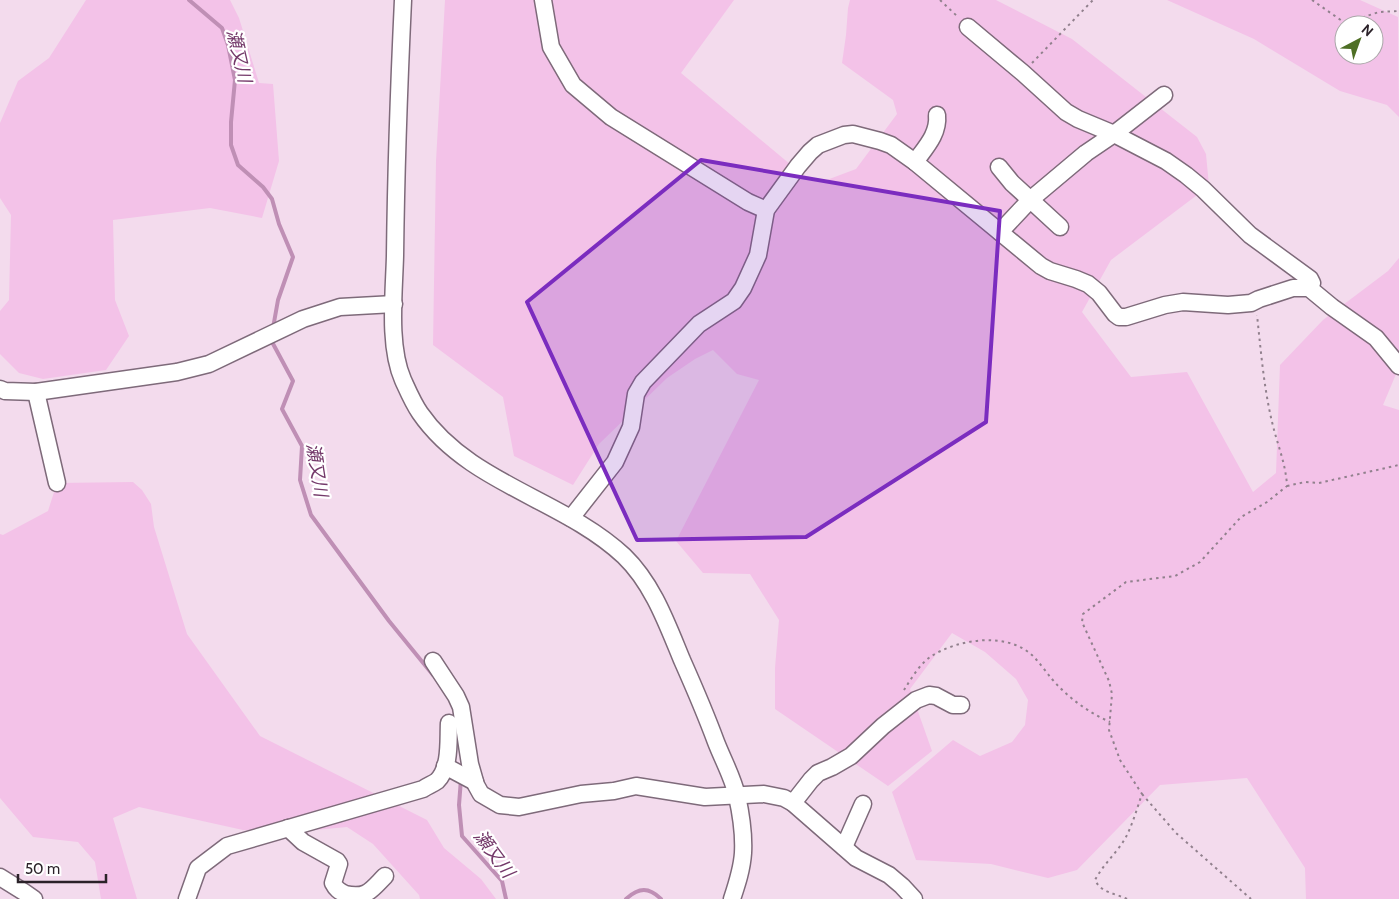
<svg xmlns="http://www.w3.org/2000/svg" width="1399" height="899" viewBox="0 0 1399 899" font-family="Cabin,'Noto Sans JP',sans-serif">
<rect width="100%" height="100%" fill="#f3dbed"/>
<g fill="#f3c2e8" fill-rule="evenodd">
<polygon points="86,0 230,0 239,18 259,83 273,84 279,161 262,218 210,208 113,220 115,300 129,336 106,370 43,379 19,373 0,354 0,311 9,300 11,215 0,198 0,123 18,81 49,58"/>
<polygon points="445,0 734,0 681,73 803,175 824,181 856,169 897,114 893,100 842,63 846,35 848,8 850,0 996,0 1072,39 1197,137 1206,154 1209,186 1111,260 1082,312 1131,377 1187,372 1253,492 1276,473 1280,365 1323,320 1388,271 1399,258 1399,367 1383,405 1399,410 1399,899 1306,899 1305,868 1247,778 1160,785 1077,870 1048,878 991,864 916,860 892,792 953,740 980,756 1012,742 1025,725 1028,700 1016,679 985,652 952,633 910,689 932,751 888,786 775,709 775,668 779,620 750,574 703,573 676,541 759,380 737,374 713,350 695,359 667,378 599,444 573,485 514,456 503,397 433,345 436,161"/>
<path d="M1167 0H1360L1398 17 1399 117 1387 105 1340 91 1254 39ZM1344 25H1374V55H1344Z"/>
<polygon points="133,482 142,490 151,504 154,527 187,634 260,736 427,820 444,848 481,879 496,899 420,899 419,895 373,844 347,827 304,831 243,830 139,807 113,818 137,899 101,899 95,862 78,842 33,837 0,798 0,534 3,535 48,511 57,483"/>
</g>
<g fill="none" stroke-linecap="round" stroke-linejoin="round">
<g stroke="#bf8fb5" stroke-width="4">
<polyline points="189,0 222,28 228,45 235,80 231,122 231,145 238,165 263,187 272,199 279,224 293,257 278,300 273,328"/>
<polyline points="271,340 293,381 282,409 302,446 300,480 311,515 389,621 433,675"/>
<polyline points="461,779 459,805 462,836 502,881 506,899"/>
<path d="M626 899C639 887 649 887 661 899"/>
</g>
<defs>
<g id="minor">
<path d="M403 0C399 85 396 171 395 256 394 294 388 346 403 380 408 391 413 403 420 413 469 484 563 499 624 556 653 584 667 624 682 660 694 687 706 715 716 742 723 760 733 778 737 796 741 814 744 835 743 853 742 869 737 884 732 899"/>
<polyline points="543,0 551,47 573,85 611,117 748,202 766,210"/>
<polyline points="968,27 1023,73 1066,112 1078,119 1114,134 1166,161 1186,175 1203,189 1250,235 1310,279 1312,283 1309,288"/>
<path d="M915 162C925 148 939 134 937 115"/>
<polyline points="999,167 1012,183 1060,227"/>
<polyline points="1000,232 1030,200 1086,153 1114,134 1164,95"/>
<polyline points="0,389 5,391 36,392 177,372 209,364 303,319 340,307 394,304"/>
<polyline points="36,392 57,483"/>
<polyline points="571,518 615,462 631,427 636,394 643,382 699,324 734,301 743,288 758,255 766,210 798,166 810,152 818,145 844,135 853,134 880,141 891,145 915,162 1041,266 1050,271 1076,279 1088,284 1099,293 1115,314 1119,317 1126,317 1165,305 1183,302 1228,305 1251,303 1259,299 1293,288 1309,288 1332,307 1376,338 1399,366"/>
<polyline points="433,661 456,696 461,707 470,764 476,785 481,794 500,805 519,807 581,794 614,791 636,786 705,797 764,794 784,798 793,803 856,858 889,875 902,886 914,899"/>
<polyline points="445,766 475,782"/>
<polyline points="793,803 811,780 818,773 832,767 851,756 883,726 916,700 929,695 936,696 953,705 961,705"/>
<path d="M288 828 303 842 337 861 339 864 333 883C336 889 339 891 345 894 367 899 371 890 385 876"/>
<polyline points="844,847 863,804"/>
<polyline points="0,877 24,892 34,899"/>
<path d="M187 899 198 868 227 846 423 789C427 786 433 784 437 781 451 767 448 741 449 723"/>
</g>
</defs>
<use href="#minor" stroke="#7e6a7a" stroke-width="19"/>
<g stroke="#91808d" stroke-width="2" stroke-dasharray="2.5 4" stroke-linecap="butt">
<polyline points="940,0 958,17"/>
<polyline points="1312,0 1345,23 1379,12 1399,11"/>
<polyline points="1032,63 1093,0"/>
<polyline points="1287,486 1305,482 1319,483 1399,465"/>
<path d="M904 690C911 679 919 665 930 657 957 639 1007 631 1033 656 1040 663 1046 672 1052 679 1068 698 1088 712 1110 722"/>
<polyline points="1142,794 1176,833 1251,899"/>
<path d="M1127 899C1115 893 1101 893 1095 880 1102 867 1112 857 1121 845 1131 831 1136 811 1142 794L1120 760 1109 730 1112 694 1109 681 1082 622 1083 614 1126 582 1175 576 1200 562 1241 517 1267 502 1287 486C1286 465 1278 446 1273 426 1264 390 1261 352 1257 315"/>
</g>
<use href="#minor" stroke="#fff" stroke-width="16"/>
</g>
<path fill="#7b2cbf" fill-opacity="0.2" stroke="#7b2cbf" stroke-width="4" stroke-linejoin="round" d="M701 160 1000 211 986 422 806 537 637 540 527 302Z"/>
<g text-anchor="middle" stroke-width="4.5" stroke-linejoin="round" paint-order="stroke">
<g font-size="18" font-style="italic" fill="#74396a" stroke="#fff">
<text transform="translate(239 56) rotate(77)" y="6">瀬又川</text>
<text transform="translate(317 470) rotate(81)" y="6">瀬又川</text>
<text transform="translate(494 854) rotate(53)" y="6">瀬又川</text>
</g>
</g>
<g transform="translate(1359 40) rotate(41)"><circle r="24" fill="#ffffff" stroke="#aaa7a9"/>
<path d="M0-4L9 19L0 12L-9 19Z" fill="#4e6f25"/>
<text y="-8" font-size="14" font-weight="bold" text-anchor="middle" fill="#2b2229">N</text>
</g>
<path d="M18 874v8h88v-8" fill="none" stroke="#2b2229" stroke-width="2.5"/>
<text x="25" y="874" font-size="15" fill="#2b2229" stroke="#ffffff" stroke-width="4" paint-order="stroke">50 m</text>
</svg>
